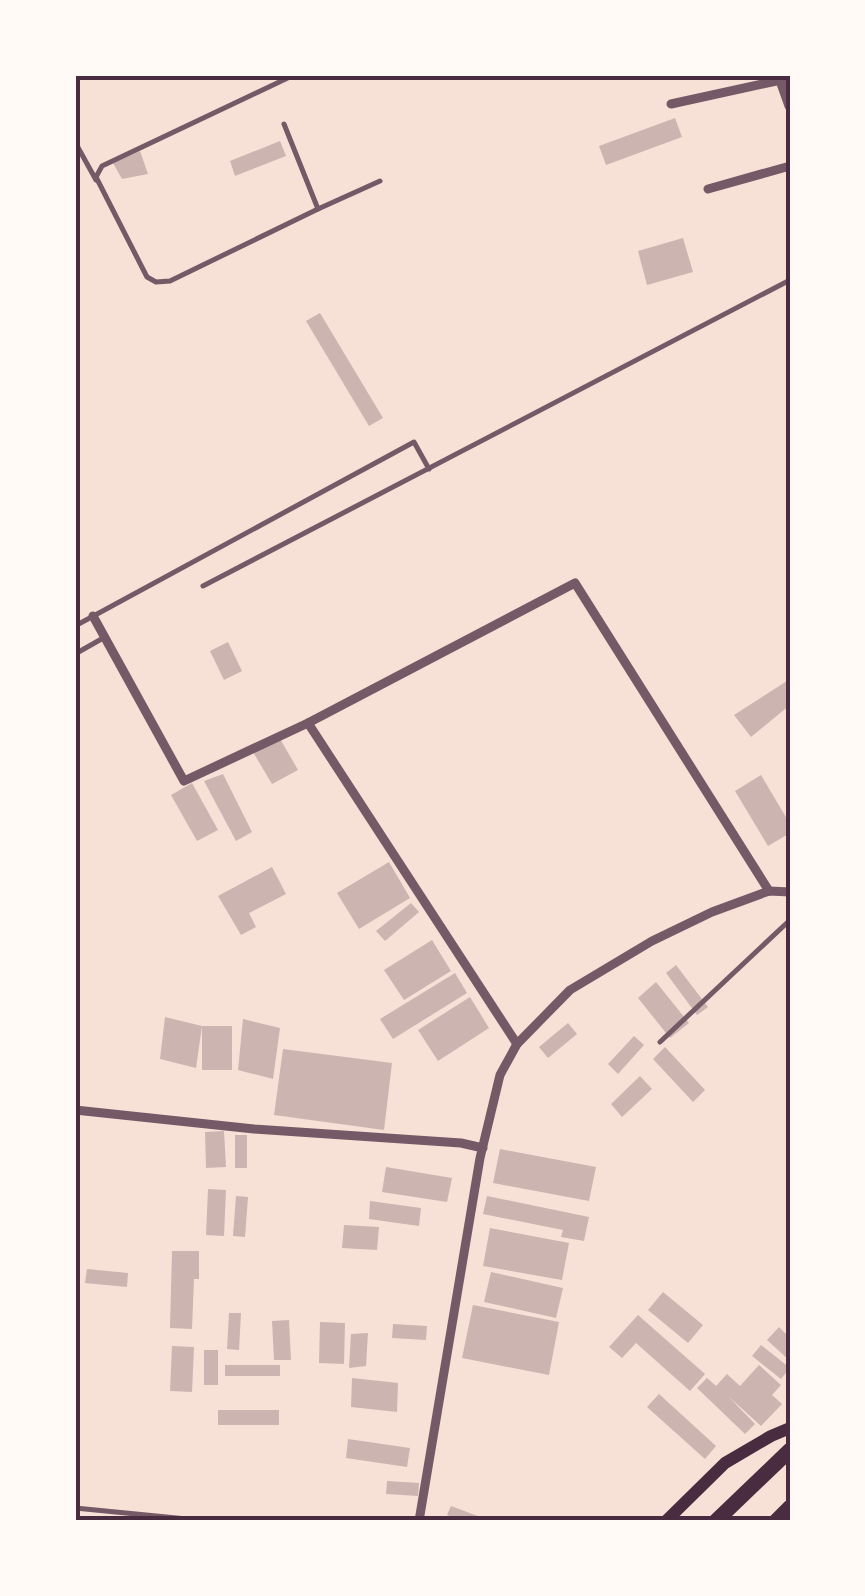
<svg xmlns="http://www.w3.org/2000/svg" width="865" height="1596" viewBox="0 0 865 1596" font-family="'Work Sans',sans-serif">
<rect width="100%" height="100%" fill="#f7e1d7"/>
<g fill="#ccb4b1">
<polygon points="675,118 682,137 606,165 599,146"/>
<polygon points="280,141 286,156 235,176 230,161"/>
<polygon points="140,151 148,174 122,179 113,163"/>
<polygon points="683,238 693,272 647,285 638,251"/>
<polygon points="320,313 383,418 369,426 306,321"/>
<polygon points="228,642 242,671 224,680 210,651"/>
<polygon points="790,679 790,705 751,737 734,715"/>
<polygon points="279,737 298,770 272,784 253,752"/>
<polygon points="223,774 252,832 236,841 204,781"/>
<polygon points="761,775 790,824 790,833 768,846 735,791"/>
<polygon points="192,783 218,830 197,841 171,795"/>
<polygon points="389,862 410,898 359,929 337,893"/>
<polygon points="272,867 286,894 249,913 256,927 241,935 218,896"/>
<polygon points="411,903 419,912 385,941 376,931"/>
<polygon points="432,940 451,971 404,1000 384,970"/>
<polygon points="676,965 708,1007 697,1015 666,973"/>
<polygon points="455,973 467,993 393,1039 380,1019"/>
<polygon points="656,982 689,1023 670,1038 638,998"/>
<polygon points="470,997 489,1028 438,1061 418,1030"/>
<polygon points="165,1017 202,1026 232,1026 232,1070 202,1070 202,1026 196,1068 160,1059"/>
<polygon points="243,1019 280,1028 273,1079 238,1070"/>
<polygon points="568,1023 577,1034 548,1058 539,1047"/>
<polygon points="634,1036 644,1045 618,1074 608,1064"/>
<polygon points="665,1047 705,1090 693,1102 653,1059"/>
<polygon points="283,1049 392,1063 384,1130 274,1115"/>
<polygon points="640,1076 652,1089 622,1117 611,1104"/>
<polygon points="224,1131 226,1167 206,1168 205,1132"/>
<rect x="235" y="1135" width="12" height="33"/>
<polygon points="500,1149 596,1167 589,1201 493,1183"/>
<polygon points="386,1167 452,1178 447,1202 382,1192"/>
<polygon points="208,1189 226,1190 224,1236 206,1235"/>
<polygon points="236,1196 248,1197 245,1237 233,1236"/>
<polygon points="487,1196 589,1217 584,1241 561,1237 563,1230 483,1214"/>
<polygon points="370,1201 421,1208 419,1226 369,1219"/>
<polygon points="344,1225 379,1227 377,1250 342,1248"/>
<polygon points="490,1228 569,1243 562,1280 483,1266"/>
<polygon points="172,1251 199,1251 199,1279 194,1279 192,1329 170,1328"/>
<polygon points="87,1269 128,1273 127,1287 85,1283"/>
<polygon points="491,1272 563,1288 556,1318 484,1302"/>
<polygon points="663,1292 703,1325 688,1343 648,1310"/>
<polygon points="473,1305 559,1322 549,1375 462,1358"/>
<polygon points="229,1313 241,1313 239,1350 227,1349"/>
<polygon points="638,1315 705,1374 690,1391 636,1343 622,1358 609,1347"/>
<polygon points="289,1320 291,1360 274,1360 272,1321"/>
<polygon points="320,1322 345,1323 344,1364 319,1363"/>
<polygon points="393,1324 427,1326 426,1340 392,1338"/>
<polygon points="779,1327 790,1338 790,1361 767,1340"/>
<polygon points="368,1333 366,1366 349,1368 351,1334"/>
<polygon points="761,1345 790,1368 781,1379 752,1356"/>
<polygon points="172,1346 194,1347 192,1392 170,1391"/>
<rect x="204" y="1350" width="14" height="35"/>
<rect x="225" y="1365" width="55" height="11"/>
<polygon points="759,1365 781,1385 772,1395 782,1404 761,1426 728,1396 755,1424 745,1434 697,1388 707,1378 716,1386 727,1374 740,1386"/>
<polygon points="352,1378 398,1383 397,1412 351,1407"/>
<polygon points="659,1394 716,1446 705,1459 647,1407"/>
<rect x="218" y="1410" width="61" height="15"/>
<polygon points="348,1439 410,1448 407,1467 346,1458"/>
<polygon points="387,1481 419,1483 418,1496 386,1494"/>
<polygon points="451,1506 491,1521 463,1521 447,1515"/>
</g>
<g fill="none" stroke-linecap="round" stroke-linejoin="round">
<g stroke="#755966" stroke-width="5">
<polyline points="294,75 102,166 96,177 147,277 156,282 170,281 318,209"/>
<polyline points="75,89 79,75"/>
<polyline points="284,124 318,209 380,181"/>
<polyline points="75,142 96,180"/>
<polyline points="203,586 790,280"/>
<polyline points="75,626 414,442 429,469"/>
<polyline points="75,654 105,637"/>
<polyline points="660,1042 790,920"/>
<polyline points="75,1508 207,1521"/>
</g>
<g stroke="#755966" stroke-width="9">
<polyline points="671,104 781,80"/>
<polyline points="708,189 790,166"/>
<polyline points="93,616 184,781 308,723 575,583 769,891"/>
<polyline points="308,723 517,1044"/>
<polyline points="75,1110 254,1129 461,1143 483,1148"/>
<polyline points="419,1521 480,1158 500,1075 517,1044 570,990 652,941 712,912 769,891 790,892"/>
</g>
<polyline stroke="#755966" stroke-width="11" points="779,75 790,106"/>
<polyline stroke="#4a2c40" stroke-width="12" points="666,1521 725,1463 771,1436 790,1428"/>
<g stroke="#4a2c40" stroke-width="15">
<polyline points="716,1521 790,1450"/>
<polyline points="776,1521 790,1507"/>
</g>
</g>
<rect width="865" height="1596" fill="none" stroke="#fffaf5" stroke-width="155"/>
<rect x="78" y="78" width="710" height="1440" fill="none" stroke="#4a2c40" stroke-width="4"/>
</svg>
